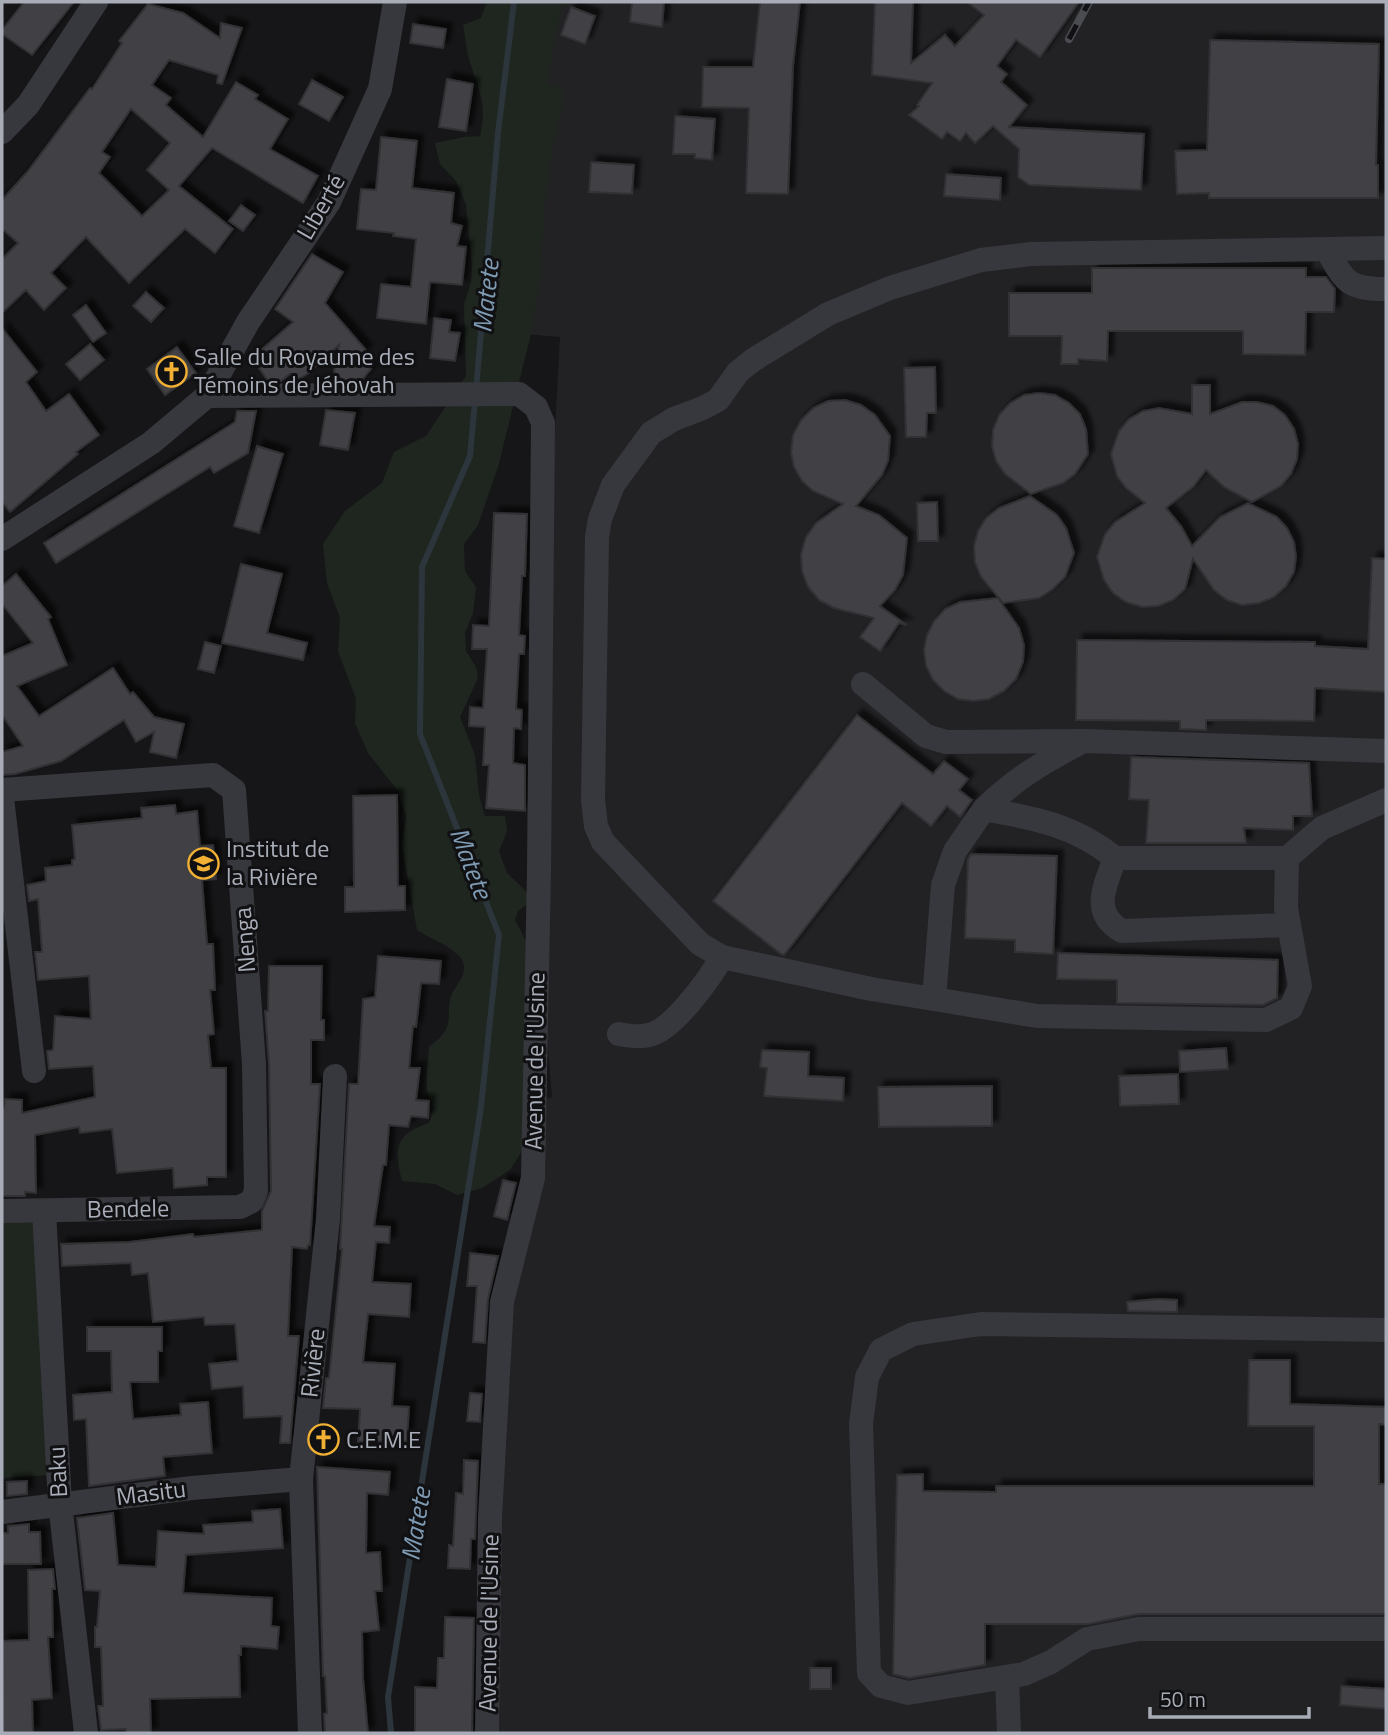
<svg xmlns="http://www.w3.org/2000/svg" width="1388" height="1735" viewBox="0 0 1388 1735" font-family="'Titillium Web',sans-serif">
<defs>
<filter id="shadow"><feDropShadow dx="6" dy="-6" stdDeviation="2" flood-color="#0009"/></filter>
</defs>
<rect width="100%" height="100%" fill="#161618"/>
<polygon fill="#222225" points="518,2 1386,2 1386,1733 491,1733 503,1302 542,1100 552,1097 537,916 539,723 560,337 481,330"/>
<g fill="#1e261f">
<path d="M487 2H576L563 6C554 31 553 57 547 84L561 88 565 93 553 146 544 211 541 275 531 334 498 467 478 525 464 544 465 571 476 587 473 613 465 633 466 651 476 667 478 678 460 717 475 755 479 795 485 816H505L507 831 499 851 507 873 527 892 529 903 518 911 515 920 526 941V1145L510 1170 482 1188 457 1195 435 1184 402 1181C394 1150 394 1134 429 1123 439 1101 427 1103 427 1087 426 1074 428 1060 429 1047 436 1041 443 1036 447 1027 450 1019 448 1008 450 1000 453 985 470 976 462 960 456 948 429 938 417 930L402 846 406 817 398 791 368 753 355 723 356 699 338 651 340 618 327 583 323 544 345 511 382 483 394 452 426 436 466 376 464 304 471 282 472 267 466 205 456 181 440 164 435 143 464 137 480 136C488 103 478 89 469 59 466 48 465 36 463 25L481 18Z"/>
<polygon points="39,1213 55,1475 2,1478 2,1216"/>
</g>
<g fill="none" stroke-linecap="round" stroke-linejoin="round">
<g stroke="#2c353c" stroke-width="6">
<polyline points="476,390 498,133 514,2"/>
<polyline points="391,1733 388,1697 481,1107 499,935 420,734 422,567 470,456 475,401"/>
</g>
</g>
<g fill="#404145" stroke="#303034" stroke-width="2" fill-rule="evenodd" filter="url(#shadow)">
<polygon points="24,2 74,2 32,55 2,34 2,30"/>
<polygon points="632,2 664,2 662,27 630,22"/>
<polygon points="760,2 800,2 793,66 788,194 746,193 749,108 702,107 703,67 753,67"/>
<polygon points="875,2 913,2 911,63 945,35 955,46 984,15 967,2 1079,2 1040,57 1016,40 997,66 1007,74 1001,82 1027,105 1009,127 1144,134 1141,190 1029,185 1018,177 1019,149 993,126 975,143 966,133 960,141 947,132 942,139 909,115 919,106 917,105 932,83 872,75"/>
<path d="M148 4 183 13 220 38 221 23 242 28 222 84 217 83 218 75 169 60 152 85 171 98 166 105 203 137 236 82 258 95 255 99 288 119 270 149 318 176 303 203 212 148 179 186 233 229 215 253 185 229 129 283 86 237 51 273 66 288 44 310 26 290 2 313V259L18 243 2 229V200L28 171 90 88 92 89 122 43 119 41ZM131 109 170 143 147 170 169 190 142 216 99 173 110 157 102 152Z"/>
<polygon points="571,7 595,16 585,44 561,35"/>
<polygon points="413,24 446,29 443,48 410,43"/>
<polygon points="1210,40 1379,44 1376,165 1378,165 1378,198 1209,198 1209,193 1177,194 1175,151 1207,150"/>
<polygon points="447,79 473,84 466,131 439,127"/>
<polygon points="312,80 343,97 329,121 299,104"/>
<polygon points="675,116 715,119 712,160 695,158 695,154 673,154"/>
<polygon points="381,137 417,141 412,188 454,193 451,223 462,226 457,246 466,247 462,285 430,282 426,324 377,318 381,284 411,287 416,239 393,236 394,233 357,229 361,189 376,190"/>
<polygon points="591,162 634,165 632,194 589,192"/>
<polygon points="946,174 1001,178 1000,200 944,196"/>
<polygon points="241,205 255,215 243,231 229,221"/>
<polygon points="312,254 343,272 325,303 366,350 358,359 371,369 362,380 343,380 334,372 339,345 309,373 295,381 290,374 281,381 268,381 252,358 293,322 275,309"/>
<polygon points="1092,268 1306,268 1306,277 1326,277 1335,289 1334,312 1306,312 1305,355 1243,354 1243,331 1108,331 1107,361 1078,359 1078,364 1061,364 1062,336 1009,336 1009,293 1092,293"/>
<polygon points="146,292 164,308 151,322 133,306"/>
<polygon points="86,305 106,333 93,342 73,315"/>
<polygon points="434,318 451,320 449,332 460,333 455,361 430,358"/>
<polygon points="2,328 37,372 26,382 46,411 69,394 99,435 76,452 78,454 10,512 2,502"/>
<polygon points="90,344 104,360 80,380 66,364"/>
<polygon points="177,347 196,373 165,395 147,369"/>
<polygon points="935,367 936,413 927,413 926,437 906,437 904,368"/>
<polygon points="1192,385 1210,385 1210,414 1242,402 1257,402 1273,406 1285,415 1294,429 1298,444 1297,459 1291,474 1281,486 1252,502 1224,487 1206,470 1193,487 1166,508 1181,526 1192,546 1220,517 1248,503 1277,517 1287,528 1294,542 1296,557 1294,572 1286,586 1274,597 1259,603 1242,605 1227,600 1214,590 1193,559 1185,589 1173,600 1158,606 1142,607 1126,602 1113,593 1104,580 1097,557 1105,534 1115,522 1145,503 1126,488 1117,476 1111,454 1119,431 1129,419 1143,411 1159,408 1192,414"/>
<polygon points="1039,393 1055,395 1069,403 1080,414 1086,429 1088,454 1075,474 1063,483 1031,494 1005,474 996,461 992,446 993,430 999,415 1010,403 1024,395"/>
<polygon points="845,400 861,405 875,415 890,436 888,461 882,475 856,506 879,515 907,538 903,575 895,590 880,606 907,625 899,623 880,651 860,637 874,618 834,608 819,600 808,587 802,571 801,554 806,537 816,523 843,504 813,491 802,481 794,467 791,452 793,435 801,420 813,408 828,401"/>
<polygon points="326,410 355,413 348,450 320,445"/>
<polygon points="237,411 256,411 248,453 214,473 210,467 56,563 44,543 235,422"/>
<polygon points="257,446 283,454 259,533 234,526"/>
<polygon points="1030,496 1057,515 1066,528 1074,553 1065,577 1053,589 1039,598 1003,603 981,577 975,562 974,546 978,531 986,518 999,508"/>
<polygon points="937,502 938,541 918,541 917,503"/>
<polygon points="494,513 527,514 525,576 522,576 519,635 525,636 524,654 519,654 516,709 522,710 521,729 514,728 513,763 525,765 525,811 486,808 489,765 483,765 485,727 469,726 470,707 483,708 487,649 472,649 473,625 489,626"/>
<polygon points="1372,558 1386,559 1386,692 1315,688 1314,721 1206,720 1206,730 1180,729 1180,721 1076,720 1077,640 1315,642 1315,646 1368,649"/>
<polygon points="241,564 282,574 267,633 307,643 303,660 222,643"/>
<polygon points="16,574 51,617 48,619 67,665 17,686 39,716 113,668 130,694 133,692 154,717 184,724 176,758 150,752 154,732 136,742 124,720 61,761 15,774 2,775 2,752 23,746 2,715 2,656 33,643 2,604 2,586"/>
<polygon points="998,598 1019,628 1024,645 1023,662 1016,679 1004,691 989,699 973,701 958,699 944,691 933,680 926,666 924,650 927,635 934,621 945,609 960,602"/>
<polygon points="205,642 221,646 214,673 198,669"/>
<polygon points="857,715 933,774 944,761 968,779 959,790 972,800 960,817 947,806 931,826 902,803 784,955 781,954 713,901"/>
<polygon points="1131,757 1309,763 1312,816 1293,816 1293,830 1244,828 1246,843 1146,843 1149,800 1129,799"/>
<polygon points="397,795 398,886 405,886 405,910 345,912 345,887 354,887 353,796"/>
<polygon points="175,805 176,814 197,811 200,846 213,845 216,879 202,880 207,944 213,944 215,990 210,990 214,1034 208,1035 211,1068 226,1068 226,1177 207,1177 207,1185 174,1188 173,1168 117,1173 112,1129 80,1133 79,1127 35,1135 36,1193 25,1192 25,1196 2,1196 2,1108 4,1108 5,1099 22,1100 22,1113 95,1097 93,1066 49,1069 47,1051 53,1050 55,1016 91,1019 89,976 38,980 35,952 42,952 38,899 29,901 27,885 46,881 45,868 72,865 72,860 75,859 72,825 142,818 141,808"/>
<polygon points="971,854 1057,856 1053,954 1015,952 1015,940 965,938 968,859"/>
<polygon points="1058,953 1278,960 1277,998 1263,1005 1117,1003 1117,980 1057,979"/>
<polygon points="378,956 441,961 439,984 421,983 416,1027 413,1026 409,1068 420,1068 416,1100 429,1101 428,1118 411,1116 408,1127 389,1125 386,1165 383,1165 374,1226 390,1227 389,1243 376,1242 372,1282 411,1284 409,1317 368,1314 363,1362 395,1364 392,1406 409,1407 407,1441 358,1442 360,1409 323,1408 326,1378 329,1378 342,1249 340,1249 349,1084 358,1084 363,999 375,997"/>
<polygon points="269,966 322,966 321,1020 324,1020 324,1040 311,1040 311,1084 320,1084 310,1245 308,1245 307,1249 292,1247 288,1336 299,1336 290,1443 280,1443 282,1416 244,1418 243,1386 212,1389 209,1364 238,1361 235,1324 205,1325 204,1317 153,1322 148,1273 132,1275 131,1263 62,1266 61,1244 129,1242 193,1234 194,1237 262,1230 262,1211 271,1191 269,1064 265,1011 268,1011"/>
<polygon points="1226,1048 1228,1069 1180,1072 1179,1051"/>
<polygon points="762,1050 809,1052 808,1076 844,1078 843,1101 764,1096 767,1068 760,1067"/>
<polygon points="1178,1074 1179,1104 1120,1106 1119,1076"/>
<polygon points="992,1086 992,1126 879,1127 878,1087"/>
<polygon points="503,1180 516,1183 507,1220 494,1216"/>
<polygon points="470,1253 498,1256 488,1299 485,1343 473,1342 477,1286 467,1286"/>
<polygon points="1157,1299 1177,1300 1177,1312 1128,1311 1127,1302"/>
<polygon points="87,1327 162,1327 162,1351 158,1351 158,1382 130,1382 133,1419 181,1415 180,1404 208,1402 212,1453 163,1457 165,1476 89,1486 86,1419 74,1420 73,1395 112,1392 111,1351 87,1351"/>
<polygon points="1249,1360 1290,1360 1290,1404 1386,1407 1386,1425 1379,1424 1379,1484 1386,1484 1386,1614 1139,1614 1088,1624 985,1624 985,1665 909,1678 893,1674 897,1475 923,1474 923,1491 996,1492 996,1486 1314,1486 1314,1426 1248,1426"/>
<polygon points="470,1393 482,1394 480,1422 467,1421"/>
<polygon points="464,1460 478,1461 475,1539 471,1539 470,1569 448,1568 449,1545 453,1546 456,1493 463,1494"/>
<polygon points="317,1467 390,1472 388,1495 367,1493 366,1553 380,1552 382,1591 375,1591 379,1630 362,1632 363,1679 368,1733 325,1733 324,1714 327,1713 325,1676 323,1676"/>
<polygon points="27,1481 27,1494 7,1496 7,1482"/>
<polygon points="280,1509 283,1548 186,1555 183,1593 272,1598 271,1626 279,1627 277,1649 241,1646 241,1655 239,1655 240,1697 150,1699 151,1733 126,1733 126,1729 101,1730 98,1706 103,1706 101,1647 95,1647 95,1627 97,1627 100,1591 85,1590 77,1518 113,1513 118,1565 156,1567 158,1531 204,1534 203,1525 253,1522 252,1511"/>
<polygon points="29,1524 29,1532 40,1532 41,1564 2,1564 2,1533 8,1533 8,1526"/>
<polygon points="53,1569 55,1589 52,1589 53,1637 48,1637 52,1698 32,1700 33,1732 2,1733 3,1641 29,1640 28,1570"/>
<polygon points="445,1617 474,1618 472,1733 415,1733 415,1687 437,1688 438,1658 444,1658"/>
<rect x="810" y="1668" width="21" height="21"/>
<polygon points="1341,1686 1386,1689 1386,1709 1340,1705"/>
</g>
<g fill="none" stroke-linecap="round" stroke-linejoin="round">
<g stroke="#37383d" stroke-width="24">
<polyline points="2,132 28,105 96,2"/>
<path d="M1386 248 1031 254 981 260 890 288 828 314 753 360 738 372 718 400 703 408 674 419 651 433 613 485 600 519 597 537 593 800 596 826 603 842 700 944 722 957 871 989 934 999 943 885 955 851 984 809C1034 818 1075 825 1115 858H1287L1322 828 1386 800"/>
<path d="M1327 249C1344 282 1348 289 1386 289"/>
<polyline points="207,396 519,394 536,407 543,423 539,870 533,1178 502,1302 490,1517 487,1733"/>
<polyline points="2,539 151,443 207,396 248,322 329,202 380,89 395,2"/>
<polyline points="863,684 926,736 946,742 1084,741 1386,751"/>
<polyline points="2,790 213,775 234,790 254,1064 256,1191 252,1201 240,1207 2,1211"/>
<polyline points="2,798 34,1071"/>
<path d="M984 809C1015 779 1040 764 1078 744"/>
<path d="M1115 858C1105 886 1090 913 1122 931L1289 925"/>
<polyline points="934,999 1037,1016 1266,1020 1291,1008 1300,986 1286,908 1287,858"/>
<path d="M619 1034C629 1036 642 1038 652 1034 675 1027 710 978 722 957"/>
<polyline points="44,1211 60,1503 86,1733"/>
<polyline points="1386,1330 981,1324 913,1334 881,1350 867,1377 861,1424 869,1673 881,1686 908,1693 1024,1674 1051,1662 1087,1639 1139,1629 1386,1629"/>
<polyline points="2,1512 192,1488 301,1479"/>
<polyline points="1007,1677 1009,1733"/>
<polyline points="310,1733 301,1479 328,1219 335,1076"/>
</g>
<defs>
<polyline id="rail" points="1069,39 1089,2"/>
</defs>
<use href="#rail" stroke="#4a4c52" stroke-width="8"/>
<use href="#rail" stroke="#111113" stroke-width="5" stroke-dasharray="16" stroke-linecap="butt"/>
</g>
<defs>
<symbol id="church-ring" viewBox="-11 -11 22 22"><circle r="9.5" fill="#111113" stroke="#f2b134" stroke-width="1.5"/><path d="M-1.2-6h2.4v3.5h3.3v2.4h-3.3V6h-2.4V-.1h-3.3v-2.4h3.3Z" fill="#f2b134"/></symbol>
<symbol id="school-ring" viewBox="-11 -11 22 22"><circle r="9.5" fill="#111113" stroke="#f2b134" stroke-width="1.5"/><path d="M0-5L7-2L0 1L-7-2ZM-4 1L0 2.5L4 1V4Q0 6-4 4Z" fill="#f2b134"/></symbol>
</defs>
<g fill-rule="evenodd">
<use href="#church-ring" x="154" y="354" width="35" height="35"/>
<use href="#school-ring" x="186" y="846" width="35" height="35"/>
<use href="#church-ring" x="306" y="1422" width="35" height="35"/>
</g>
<g text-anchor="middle" stroke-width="6" stroke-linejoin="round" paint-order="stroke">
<g font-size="24" fill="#a8adb8" stroke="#111113">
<text transform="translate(321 207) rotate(-60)" y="8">Liberté</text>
<text transform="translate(245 940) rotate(-94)" y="8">Nenga</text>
<text transform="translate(535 1061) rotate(-89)" y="8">Avenue de l'Usine</text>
<text transform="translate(128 1209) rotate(-1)" y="8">Bendele</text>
<text transform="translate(313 1363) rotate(-84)" y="8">Rivière</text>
<text transform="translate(58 1472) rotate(-93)" y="8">Baku</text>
<text transform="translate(151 1493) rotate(-7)" y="8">Masitu</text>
<text transform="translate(489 1623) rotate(-89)" y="8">Avenue de l'Usine</text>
</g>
<g font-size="24" fill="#a8adb8" stroke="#111113" text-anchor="start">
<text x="194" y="365">Salle du Royaume des<tspan x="194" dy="28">Témoins de Jéhovah</tspan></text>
<text x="226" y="857">Institut de<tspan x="226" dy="28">la Rivière</tspan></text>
<text x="346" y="1448">C.E.M.E</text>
</g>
<g font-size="26" font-style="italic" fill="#7f9bb3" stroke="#111113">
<text transform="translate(486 296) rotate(-84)" y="9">Matete</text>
<text transform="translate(471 863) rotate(69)" y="9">Matete</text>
<text transform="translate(416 1524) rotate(-81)" y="9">Matete</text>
</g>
</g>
<rect width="1388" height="1735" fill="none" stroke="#a8adb8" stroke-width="7"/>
<path d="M1150 1707v10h159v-10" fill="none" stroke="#a8adb8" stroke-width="3.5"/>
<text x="1160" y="1707" font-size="21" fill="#a8adb8" stroke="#111113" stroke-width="5" paint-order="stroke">50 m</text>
</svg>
